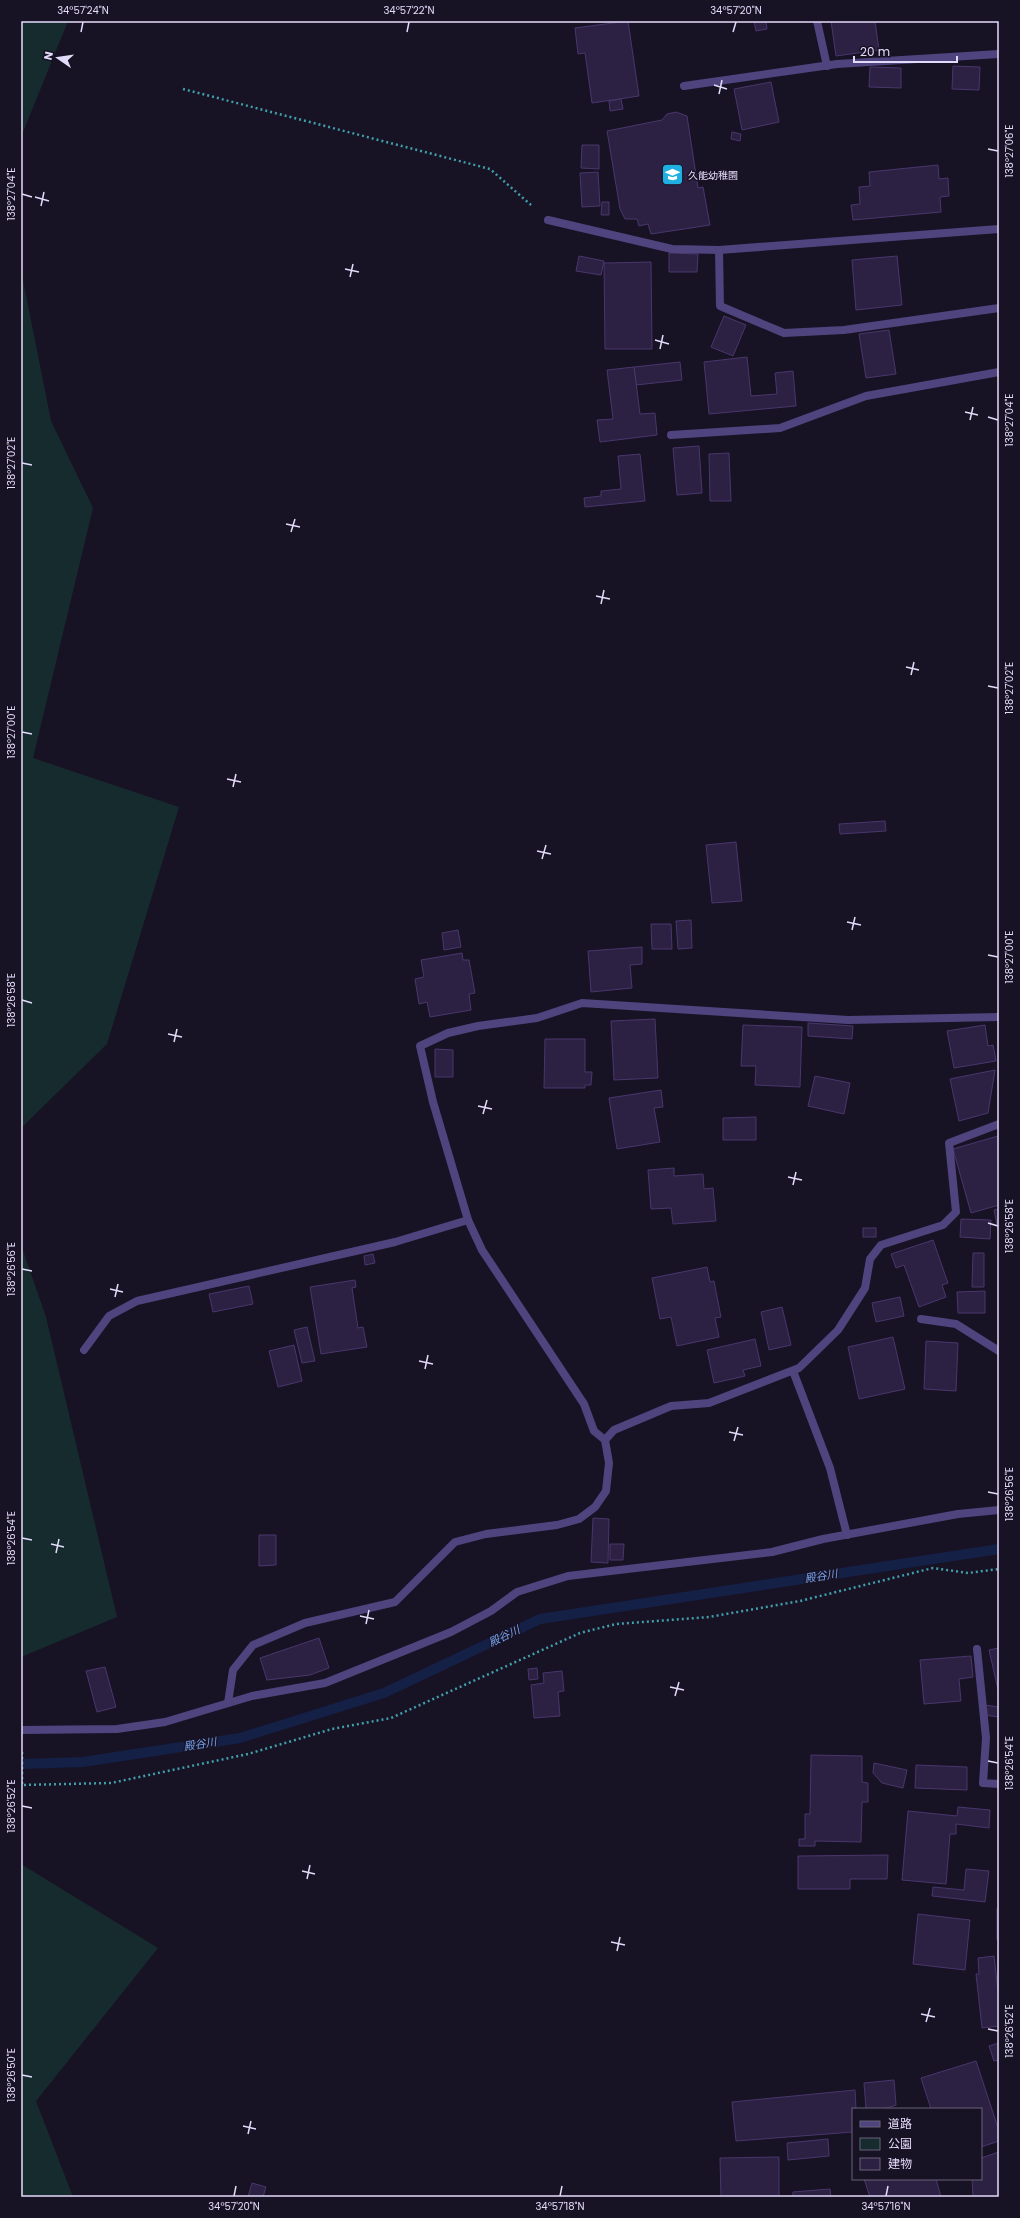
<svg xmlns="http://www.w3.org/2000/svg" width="1020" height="2218" font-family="Poppins,'Noto Sans JP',sans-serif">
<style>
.green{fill:#162b2e}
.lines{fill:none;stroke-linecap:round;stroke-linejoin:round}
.stream{stroke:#152046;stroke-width:10}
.building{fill:#2d2143;stroke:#49366c}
.path{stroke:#409fa9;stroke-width:2.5;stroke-dasharray:2 3;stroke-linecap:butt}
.lane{stroke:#4f447d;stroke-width:8}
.street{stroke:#4f447d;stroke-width:8}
.ticks{fill:none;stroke:#e3dbfa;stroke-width:1.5}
.labels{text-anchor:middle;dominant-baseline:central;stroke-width:3;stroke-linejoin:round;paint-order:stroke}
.poi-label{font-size:10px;fill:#e3dbfa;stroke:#181225;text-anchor:start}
.water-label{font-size:11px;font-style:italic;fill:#76a3ed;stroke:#181225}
.neatline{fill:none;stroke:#e3dbfa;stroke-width:1.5}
.ticks-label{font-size:10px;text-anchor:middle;fill:#e3dbfa}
</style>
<rect width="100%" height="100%" fill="#181225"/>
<g class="green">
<polygon points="21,21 68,21 21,137"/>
<polygon points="21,270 51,421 93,508 33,758 179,807 107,1044 21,1128"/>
<polygon points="21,1245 46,1317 117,1617 21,1657"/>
<polygon points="21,1864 158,1948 36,2101 73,2197 21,2197"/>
</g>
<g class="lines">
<polyline class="stream" points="21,1764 83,1762 240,1738 384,1693 540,1619 999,1549"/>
</g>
<g class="building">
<polygon points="628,21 639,96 592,103 585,53 578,54 575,28"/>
<polygon points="754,21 766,21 767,29 756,31"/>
<polygon points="831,21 875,21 879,50 836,56"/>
<polygon points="953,66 980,67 979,90 952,89"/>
<polygon points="870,67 901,68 901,88 869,87"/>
<polygon points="771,82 779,122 742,130 734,89"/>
<polygon points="621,99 623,109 610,111 609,101"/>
<polygon points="676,112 687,116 698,188 703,187 710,225 651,234 648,224 639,226 637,219 625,219 620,209 607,131 662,120 667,114"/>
<polygon points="732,132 741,134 740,141 731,139"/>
<polygon points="582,145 599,145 599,169 581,168"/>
<polygon points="938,165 939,179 948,178 949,196 940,197 941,212 853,220 851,205 860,204 859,187 870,186 869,172"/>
<polygon points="598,172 600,206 582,207 580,173"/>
<polygon points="602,202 609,202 609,215 601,215"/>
<polygon points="669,253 698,254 697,272 669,272"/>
<polygon points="579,256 604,261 601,275 576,271"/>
<polygon points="897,256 902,305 856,310 852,260"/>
<polygon points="651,262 652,349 605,349 604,263"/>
<polygon points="724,316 746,325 733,356 711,347"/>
<polygon points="889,330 896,374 866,378 859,334"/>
<polygon points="747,357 751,396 777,394 775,373 793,371 796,406 709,414 704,362"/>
<polygon points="680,362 682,380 636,385 634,367"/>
<polygon points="634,367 640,414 655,413 657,435 600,442 597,420 613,419 607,370"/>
<polygon points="699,446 702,493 677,495 673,448"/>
<polygon points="729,453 731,501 710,501 709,454"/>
<polygon points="640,454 645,501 585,507 584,498 601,496 601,491 621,489 618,456"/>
<polygon points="885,821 886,831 840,834 839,824"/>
<polygon points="736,842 742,901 712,903 706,845"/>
<polygon points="691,920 692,948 678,949 676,921"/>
<polygon points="651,924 671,924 672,949 652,949"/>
<polygon points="458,930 461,947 444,950 442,933"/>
<polygon points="642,947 642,964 630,965 632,988 591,992 588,951"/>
<polygon points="462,953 463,960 469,960 475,993 469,994 471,1010 430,1017 427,1002 419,1004 415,979 424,977 421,960"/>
<polygon points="655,1019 658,1078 614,1080 611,1021"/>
<polygon points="808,1023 853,1026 852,1039 808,1036"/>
<polygon points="743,1025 802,1027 800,1087 755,1085 756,1066 741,1066"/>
<polygon points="985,1025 988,1046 993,1045 996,1061 954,1068 947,1031"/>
<polygon points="545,1039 585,1039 585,1072 592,1072 591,1085 585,1085 585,1088 544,1088"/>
<polygon points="435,1049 453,1050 453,1077 435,1077"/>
<polygon points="995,1070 988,1113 959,1121 950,1079"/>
<polygon points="815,1076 850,1083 844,1114 808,1106"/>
<polygon points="661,1090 663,1107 654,1108 660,1142 617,1149 609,1098"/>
<polygon points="756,1117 756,1140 723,1140 723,1118"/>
<polygon points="998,1136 999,1205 971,1213 953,1149"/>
<polygon points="674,1168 674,1176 703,1174 704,1189 713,1188 716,1221 673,1224 671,1208 651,1209 648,1170"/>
<polygon points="999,1209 999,1234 994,1210"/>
<polygon points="961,1219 991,1220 990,1239 960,1237"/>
<rect x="863" y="1228" width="13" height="9"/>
<polygon points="933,1240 948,1283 942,1285 946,1297 919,1307 904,1265 896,1268 891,1254"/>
<polygon points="973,1253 984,1253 984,1287 972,1287"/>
<polygon points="373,1254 375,1263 365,1265 364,1256"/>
<polygon points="707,1267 710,1282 714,1281 721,1317 715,1318 719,1337 677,1346 671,1317 660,1319 652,1278"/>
<polygon points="355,1280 356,1287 352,1288 358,1328 363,1327 367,1347 321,1354 310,1287"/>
<polygon points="249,1286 253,1304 213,1312 209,1294"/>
<polygon points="985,1291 985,1313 958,1313 957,1292"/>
<polygon points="900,1297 904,1316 876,1322 872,1303"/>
<polygon points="782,1307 791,1345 769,1350 761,1312"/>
<polygon points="307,1327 315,1361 302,1363 294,1330"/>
<polygon points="893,1337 905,1389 859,1399 848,1347"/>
<polygon points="755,1339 761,1366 743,1370 745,1376 714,1383 707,1350"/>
<polygon points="926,1341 958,1343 956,1391 924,1389"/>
<polygon points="294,1345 302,1381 278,1387 269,1351"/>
<polygon points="593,1518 609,1519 608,1563 591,1562"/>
<polygon points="259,1535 276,1535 276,1565 259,1566"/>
<polygon points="610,1544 624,1544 623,1560 610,1560"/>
<polygon points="319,1638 329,1668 310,1675 267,1680 260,1658"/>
<polygon points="999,1648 999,1694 989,1650"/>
<polygon points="971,1656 973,1677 959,1679 961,1701 924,1704 920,1660"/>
<polygon points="105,1667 116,1707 97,1712 86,1671"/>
<polygon points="537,1668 538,1679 529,1680 528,1669"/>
<polygon points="562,1671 564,1691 558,1692 560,1716 534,1718 531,1685 544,1683 543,1673"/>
<polygon points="985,1705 999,1707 999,1717 984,1715"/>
<polygon points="811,1755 862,1756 862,1782 868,1783 868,1802 862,1802 861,1842 815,1841 815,1846 799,1846 799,1839 805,1839 805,1814 810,1814"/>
<polygon points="874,1763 907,1770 903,1788 882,1783 873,1773"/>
<polygon points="916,1765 967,1767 967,1790 915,1788"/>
<polygon points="958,1807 990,1810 989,1828 956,1824 956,1834 950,1834 946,1884 902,1880 908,1811 957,1816"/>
<polygon points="888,1855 887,1879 850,1879 850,1889 798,1889 798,1856"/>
<polygon points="966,1869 989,1871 985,1902 932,1896 933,1887 964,1890"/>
<rect x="997" y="1909" width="2" height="30"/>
<polygon points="918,1914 970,1920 965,1970 913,1964"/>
<polygon points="994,1956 999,2000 999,2026 982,2028 976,1974 979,1974 978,1958"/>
<polygon points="999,2043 999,2060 994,2061 989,2046"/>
<polygon points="976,2061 999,2131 999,2141 981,2147 981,2109 931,2109 921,2078"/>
<polygon points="894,2080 896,2105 884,2109 866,2109 864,2083"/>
<polygon points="855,2090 856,2109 853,2109 853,2132 736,2141 732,2102"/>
<polygon points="828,2139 829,2156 788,2160 787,2143"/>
<polygon points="999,2152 999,2197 973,2197 972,2179 981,2179 981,2158"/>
<polygon points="779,2157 779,2197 721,2197 720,2158"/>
<polygon points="864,2179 936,2179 941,2197 870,2197"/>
<polygon points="252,2183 266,2187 263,2197 248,2197"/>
<polygon points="830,2189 831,2197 793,2197 793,2192"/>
</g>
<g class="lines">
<g class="path">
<polyline points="183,89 490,169 531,205"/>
<polyline points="22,1752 22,1785 111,1783 248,1754 332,1729 391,1718 580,1633 616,1624 709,1617 800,1601 933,1568 968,1573 999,1569"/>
</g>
<g class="lane">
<polyline points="817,21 827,66"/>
<polyline points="684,86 837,64 999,54"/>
<polyline points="548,220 672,249 719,250 999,229"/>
<polyline points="719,250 720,306 784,333 844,330 999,308"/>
<polyline points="671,435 780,428 866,396 999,372"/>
<polyline points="921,1319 956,1324 999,1351"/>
<polyline points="84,1350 109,1316 137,1301 395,1242 468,1220"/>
<polyline points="793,1371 830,1468 847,1535"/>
<polyline points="605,1440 594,1431 584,1404 482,1250 468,1220 433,1102 420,1046 448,1033 478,1026 537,1018 582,1003 848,1020 999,1017"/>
<polyline points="977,1649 986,1738 983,1783 999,1784"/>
<polyline points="228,1703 233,1670 253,1645 305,1623 395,1602 455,1542 486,1534 557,1525 579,1519 595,1507 606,1491 609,1463 605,1440 614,1430 671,1406 709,1403 799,1368 838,1330 865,1288 870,1259 881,1245 943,1225 956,1212 949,1143 999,1124"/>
</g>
<polyline class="street" points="21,1730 117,1729 165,1722 252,1696 325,1683 451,1632 491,1611 517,1592 568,1576 772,1552 823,1539 958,1514 999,1510"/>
</g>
<path class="ticks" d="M81,32L83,22M407,32L409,22M733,32L736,22M714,85L727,89M719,94L722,80M988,149L998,151M22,194L32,197M35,197L49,201M41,206L44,192M345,269L359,272M350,277L353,264M655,340L669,344M660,349L663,335M965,412L978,415M988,417L998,420M970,420L973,407M22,463L32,465M286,524L300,527M291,532L295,519M596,596L610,599M601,604L604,590M906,667L919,670M911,675L914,662M988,686L998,688M22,732L32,734M227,779L241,782M233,787L236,774M537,851L551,854M542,859L546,845M847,922L861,925M852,930L855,917M988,955L998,957M22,1000L32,1003M168,1034L182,1037M174,1042L177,1029M478,1106L492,1109M483,1114L487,1100M788,1177L802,1180M793,1185L796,1172M988,1223L998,1226M22,1269L32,1271M110,1289L123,1292M115,1297L118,1284M419,1361L433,1364M425,1369L428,1355M729,1432L743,1435M734,1441L738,1427M988,1492L998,1494M22,1538L32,1540M51,1544L64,1547M56,1553L59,1539M360,1616L374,1619M366,1624L369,1610M670,1687L684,1690M675,1696L679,1682M988,1761L998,1763M22,1806L32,1808M302,1871L315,1874M307,1879L310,1865M611,1942L625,1945M617,1951L620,1937M921,2014L935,2017M926,2022L930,2008M988,2029L998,2031M22,2075L32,2077M243,2126L256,2129M248,2134L251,2121M234,2196L236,2186M560,2196L562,2186M886,2196L888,2186"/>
<defs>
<symbol id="school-square" viewBox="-11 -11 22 22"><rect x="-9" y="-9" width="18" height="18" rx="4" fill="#20afe1" stroke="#181225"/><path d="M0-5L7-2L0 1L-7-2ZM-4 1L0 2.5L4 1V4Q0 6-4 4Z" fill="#fff"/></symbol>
</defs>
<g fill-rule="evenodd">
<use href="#school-square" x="660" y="162" width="25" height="25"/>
</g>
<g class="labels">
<g class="poi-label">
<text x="688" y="175">久能幼稚園</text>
</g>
<g class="water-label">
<text transform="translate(821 1576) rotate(-9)">殿谷川</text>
<text transform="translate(504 1636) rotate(-26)">殿谷川</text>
<text transform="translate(200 1744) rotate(-9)">殿谷川</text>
</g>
</g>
<rect width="1020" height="2218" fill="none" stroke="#181225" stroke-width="44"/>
<rect x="852" y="2108" width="130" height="72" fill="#181225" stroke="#69627a"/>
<rect x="860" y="2121" width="20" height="6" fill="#4f447d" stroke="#69627a"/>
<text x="888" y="2128" font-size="12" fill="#e3dbfa">道路</text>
<rect x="860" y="2138" width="20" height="12" fill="#162b2e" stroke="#69627a"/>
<text x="888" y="2148" font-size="12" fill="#e3dbfa">公園</text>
<rect x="860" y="2158" width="20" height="12" fill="#2d2143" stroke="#69627a"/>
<text x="888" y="2168" font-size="12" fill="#e3dbfa">建物</text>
<g transform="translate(58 58) rotate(283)" stroke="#181225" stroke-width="3" paint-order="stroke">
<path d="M0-3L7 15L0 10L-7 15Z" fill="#e3dbfa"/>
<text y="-6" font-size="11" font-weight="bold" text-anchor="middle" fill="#e3dbfa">N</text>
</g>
<path d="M854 56v6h103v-6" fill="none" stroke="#e3dbfa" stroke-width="2"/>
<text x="860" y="56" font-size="12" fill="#e3dbfa" stroke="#181225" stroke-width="3" paint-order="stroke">20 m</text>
<rect x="22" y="22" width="976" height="2174" class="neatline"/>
<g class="ticks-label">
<text x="83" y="14">34°57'24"N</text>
<text x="409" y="14">34°57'22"N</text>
<text x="736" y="14">34°57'20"N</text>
<text transform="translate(1009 151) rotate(-90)" y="4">138°27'06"E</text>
<text transform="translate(11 194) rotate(-90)" y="4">138°27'04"E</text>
<text transform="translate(1009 420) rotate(-90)" y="4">138°27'04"E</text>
<text transform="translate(11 463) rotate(-90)" y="4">138°27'02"E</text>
<text transform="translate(1009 688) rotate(-90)" y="4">138°27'02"E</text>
<text transform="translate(11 732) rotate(-90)" y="4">138°27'00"E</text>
<text transform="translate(1009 957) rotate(-90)" y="4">138°27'00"E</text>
<text transform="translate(11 1000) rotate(-90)" y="4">138°26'58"E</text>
<text transform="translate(1009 1226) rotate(-90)" y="4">138°26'58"E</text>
<text transform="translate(11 1269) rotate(-90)" y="4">138°26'56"E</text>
<text transform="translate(1009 1494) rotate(-90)" y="4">138°26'56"E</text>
<text transform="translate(11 1538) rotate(-90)" y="4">138°26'54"E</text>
<text transform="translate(1009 1763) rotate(-90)" y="4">138°26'54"E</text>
<text transform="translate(11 1806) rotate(-90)" y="4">138°26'52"E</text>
<text transform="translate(1009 2031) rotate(-90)" y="4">138°26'52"E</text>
<text transform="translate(11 2075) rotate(-90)" y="4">138°26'50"E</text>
<text x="234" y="2210">34°57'20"N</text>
<text x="560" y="2210">34°57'18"N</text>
<text x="886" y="2210">34°57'16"N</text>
</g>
</svg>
